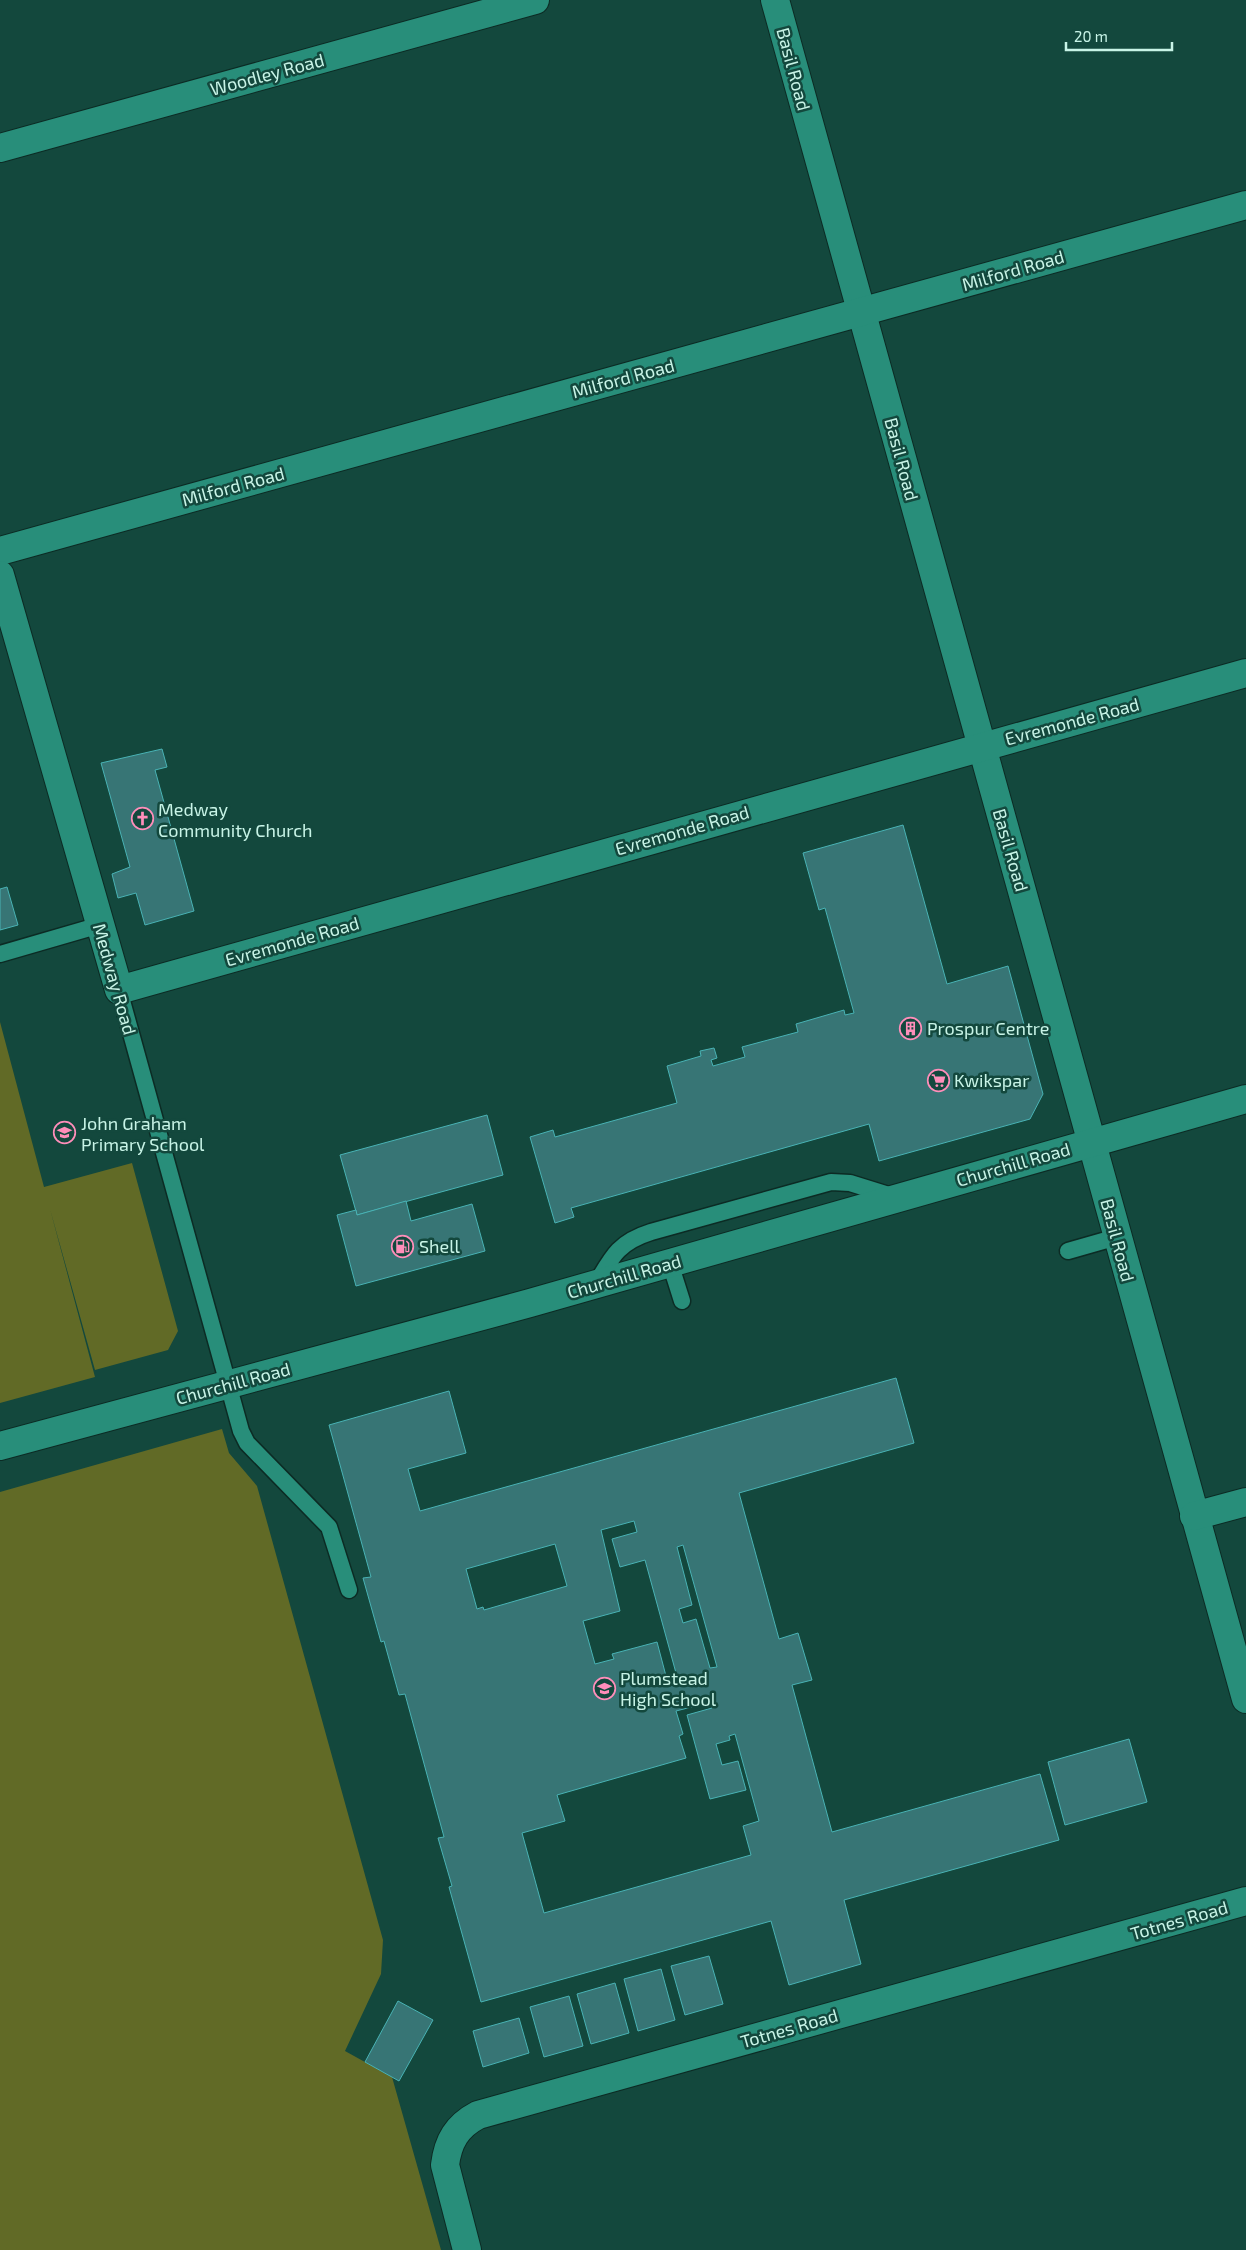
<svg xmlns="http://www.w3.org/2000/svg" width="1246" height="2250" font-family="'Exo 2',sans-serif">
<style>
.green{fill:#616a26}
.building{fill:#377575;stroke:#49b3b5;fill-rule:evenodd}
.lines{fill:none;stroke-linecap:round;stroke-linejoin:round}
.service-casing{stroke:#0c2b24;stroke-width:19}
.minor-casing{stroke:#0c2b24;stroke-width:30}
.tertiary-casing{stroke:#0c2b24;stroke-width:30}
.service{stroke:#288e7a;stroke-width:16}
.minor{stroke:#288e7a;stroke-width:28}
.tertiary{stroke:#288e7a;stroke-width:28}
.labels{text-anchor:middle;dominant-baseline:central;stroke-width:5;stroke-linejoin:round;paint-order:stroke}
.street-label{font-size:18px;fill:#c8f4e7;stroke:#13483d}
.poi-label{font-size:18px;fill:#c8f4e7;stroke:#13483d;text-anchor:start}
</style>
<rect width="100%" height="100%" fill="#13483d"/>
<g class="green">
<polygon points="0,1022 44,1187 132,1163 178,1331 168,1350 95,1370 50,1209 95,1377 0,1403"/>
<polygon points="222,1429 229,1453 257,1486 383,1940 381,1974 345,2051 392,2077 441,2250 0,2250 0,1492"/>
</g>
<g class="building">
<polygon points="162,749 167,767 155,770 194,911 145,925 136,893 118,898 112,874 130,867 101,763"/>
<polygon points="903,825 947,984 1008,966 1043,1094 1030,1119 879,1161 869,1124 571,1208 574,1217 555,1223 530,1137 553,1130 555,1137 677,1103 667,1066 701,1056 700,1051 714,1048 717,1058 711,1060 713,1066 745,1057 742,1047 798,1032 796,1024 844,1010 845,1015 854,1013 825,908 819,910 803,853"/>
<polygon points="7,887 18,925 0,930 0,889"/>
<polygon points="487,1115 503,1175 357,1215 340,1155"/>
<polygon points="406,1201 411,1221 472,1204 485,1251 356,1286 337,1215 356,1210 357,1215"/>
<path d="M896,1378L914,1443L739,1493L779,1639L798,1633L812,1680L792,1685L832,1832L1040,1774L1059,1840L844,1900L861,1964L789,1985L771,1921L481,2002L449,1887L452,1886L438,1838L444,1837L405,1694L399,1695L384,1641L381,1642L363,1578L371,1577L329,1425L449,1391L466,1453L408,1469L420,1511ZM634,1521L637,1532L612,1539L620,1567L645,1560L676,1673L666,1676L657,1642L612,1654L614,1659L595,1664L583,1621L620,1611L601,1530ZM555,1544L567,1586L484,1610L483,1607L477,1609L466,1569ZM683,1545L717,1667L710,1668L696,1619L683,1623L679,1609L692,1605L677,1547ZM711,1702L712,1708L687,1715L710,1799L746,1790L738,1761L722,1765L716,1744L730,1740L729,1736L735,1734L759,1821L743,1826L751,1855L544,1913L522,1833L565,1821L557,1795L686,1758L679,1736L683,1734L676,1711Z"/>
<polygon points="1129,1739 1147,1802 1065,1825 1048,1762"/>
<polygon points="709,1956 723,2004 685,2015 671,1966"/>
<polygon points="661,1969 675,2020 638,2031 624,1979"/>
<polygon points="615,1983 629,2033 591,2044 577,1994"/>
<polygon points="569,1996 583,2046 544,2057 530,2007"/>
<polygon points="398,2001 433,2020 399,2081 365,2062"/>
<polygon points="519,2018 529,2053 483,2067 473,2031"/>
</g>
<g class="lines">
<defs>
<g id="service">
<polyline points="0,954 100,925"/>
<polyline points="119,990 241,1431 247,1443 329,1527 349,1590"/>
<polyline points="1068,1251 1117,1237"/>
<polyline points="670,1263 682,1301"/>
<path d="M596,1284C612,1256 619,1242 651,1232L831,1182L850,1183L895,1197"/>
</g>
<g id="minor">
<polyline points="775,0 1246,1699"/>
<polyline points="0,148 535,0"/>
<polyline points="0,551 1246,205"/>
<polyline points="0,575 119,990 1246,673"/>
<polyline points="1194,1516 1246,1502"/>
<path d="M467,2250L445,2165C448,2141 457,2126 478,2115L1246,1901"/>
</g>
<polyline id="tertiary" points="0,1446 530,1303 1246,1099"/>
</defs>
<use href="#service" class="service-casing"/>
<use href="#minor" class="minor-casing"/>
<use href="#tertiary" class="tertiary-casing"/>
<use href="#service" class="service"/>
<use href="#minor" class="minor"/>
<use href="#tertiary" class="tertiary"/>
</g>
<defs>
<symbol id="church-ring" viewBox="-11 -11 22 22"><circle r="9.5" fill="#13483d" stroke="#ff8eba" stroke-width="1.5"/><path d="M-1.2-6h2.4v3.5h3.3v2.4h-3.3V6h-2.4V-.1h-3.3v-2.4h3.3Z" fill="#ff8eba"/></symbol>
<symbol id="building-ring" viewBox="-11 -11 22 22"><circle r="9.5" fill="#13483d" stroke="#ff8eba" stroke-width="1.5"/><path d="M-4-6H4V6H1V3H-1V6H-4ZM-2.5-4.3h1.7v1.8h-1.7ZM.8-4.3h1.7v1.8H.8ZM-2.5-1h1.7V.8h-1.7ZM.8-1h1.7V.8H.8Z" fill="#ff8eba"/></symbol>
<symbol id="supermarket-ring" viewBox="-11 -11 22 22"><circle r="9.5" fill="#13483d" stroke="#ff8eba" stroke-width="1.5"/><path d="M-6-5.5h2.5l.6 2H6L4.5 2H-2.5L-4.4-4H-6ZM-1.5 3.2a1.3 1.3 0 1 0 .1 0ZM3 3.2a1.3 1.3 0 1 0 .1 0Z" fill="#ff8eba"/></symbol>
<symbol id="school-ring" viewBox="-11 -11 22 22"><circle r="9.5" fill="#13483d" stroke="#ff8eba" stroke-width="1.5"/><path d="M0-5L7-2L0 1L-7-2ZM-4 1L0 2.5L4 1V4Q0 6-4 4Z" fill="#ff8eba"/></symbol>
<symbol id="fuel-ring" viewBox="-11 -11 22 22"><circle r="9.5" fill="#13483d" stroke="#ff8eba" stroke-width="1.5"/><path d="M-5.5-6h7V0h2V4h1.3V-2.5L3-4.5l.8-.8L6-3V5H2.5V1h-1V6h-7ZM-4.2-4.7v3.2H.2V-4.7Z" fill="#ff8eba"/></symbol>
</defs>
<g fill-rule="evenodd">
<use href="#church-ring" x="130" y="806" width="25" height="25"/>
<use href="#building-ring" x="898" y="1016" width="25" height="25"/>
<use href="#supermarket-ring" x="926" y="1068" width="25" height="25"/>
<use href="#school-ring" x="52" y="1120" width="25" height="25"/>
<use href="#fuel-ring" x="390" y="1234" width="25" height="25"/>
<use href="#school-ring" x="592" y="1676" width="25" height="25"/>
</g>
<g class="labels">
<g class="street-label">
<text transform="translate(794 69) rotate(75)">Basil Road</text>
<text transform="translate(267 74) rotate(-15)">Woodley Road</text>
<text transform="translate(1013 270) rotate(-16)">Milford Road</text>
<text transform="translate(623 378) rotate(-15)">Milford Road</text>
<text transform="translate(902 459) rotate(75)">Basil Road</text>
<text transform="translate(233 486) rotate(-15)">Milford Road</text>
<text transform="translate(1072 721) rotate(-15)">Evremonde Road</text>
<text transform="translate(682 830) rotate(-16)">Evremonde Road</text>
<text transform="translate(1011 850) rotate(74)">Basil Road</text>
<text transform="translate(292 941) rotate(-16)">Evremonde Road</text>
<text transform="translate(115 979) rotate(74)">Medway Road</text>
<text transform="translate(1013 1164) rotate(-16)">Churchill Road</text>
<text transform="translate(1118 1240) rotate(75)">Basil Road</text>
<text transform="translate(624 1276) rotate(-16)">Churchill Road</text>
<text transform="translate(233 1383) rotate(-15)">Churchill Road</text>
<text transform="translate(1179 1920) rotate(-16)">Totnes Road</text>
<text transform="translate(789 2028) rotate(-16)">Totnes Road</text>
</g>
<g class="poi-label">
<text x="158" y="809">Medway<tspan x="158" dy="21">Community Church</tspan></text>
<text x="927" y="1028">Prospur Centre</text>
<text x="954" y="1080">Kwikspar</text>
<text x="81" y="1123">John Graham<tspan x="81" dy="21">Primary School</tspan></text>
<text x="419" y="1246">Shell</text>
<text x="620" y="1678">Plumstead<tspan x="620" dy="21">High School</tspan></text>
</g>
</g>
<path d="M1066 42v8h106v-8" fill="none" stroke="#c8f4e7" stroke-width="2.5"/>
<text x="1074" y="42" font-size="15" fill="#c8f4e7" stroke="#13483d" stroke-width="4" paint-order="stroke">20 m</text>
</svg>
